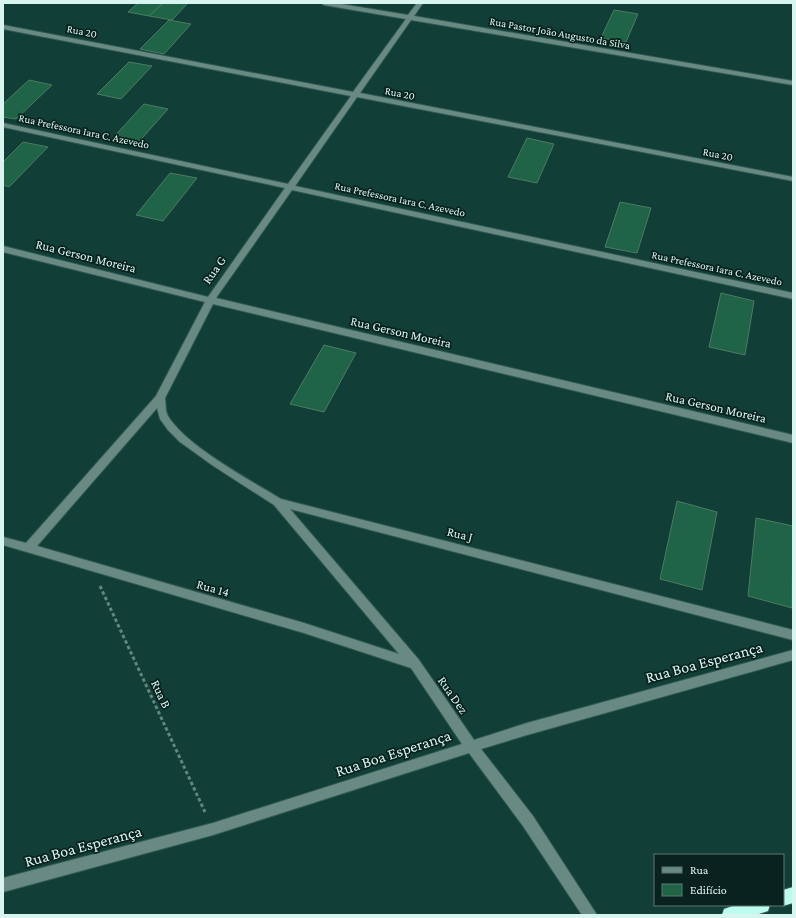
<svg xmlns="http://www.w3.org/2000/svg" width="796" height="918" font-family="'Crimson Pro',serif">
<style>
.building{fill:#1f6446;stroke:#4d7a62}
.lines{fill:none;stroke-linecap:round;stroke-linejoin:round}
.minor-casing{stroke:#315b54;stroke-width:2}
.highway-casing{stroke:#315b54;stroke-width:2}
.path{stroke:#5f867f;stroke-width:3;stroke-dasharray:3.5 2.5;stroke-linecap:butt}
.minor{fill:#698a83;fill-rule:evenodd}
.highway{fill:#bbfcef;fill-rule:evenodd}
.labels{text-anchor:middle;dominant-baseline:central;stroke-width:3.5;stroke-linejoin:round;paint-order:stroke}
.far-street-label{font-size:11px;fill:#d8f5ef;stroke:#0a221e}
.street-label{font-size:13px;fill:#d8f5ef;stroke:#0a221e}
.near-street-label{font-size:16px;fill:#d8f5ef;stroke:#0a221e}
</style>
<rect width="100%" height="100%" fill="#113e37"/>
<g class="building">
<polygon points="138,3 163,3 149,16 128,12"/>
<polygon points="163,3 188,3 172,20 149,16"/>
<polygon points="614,10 638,14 626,42 601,38"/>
<polygon points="169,20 191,24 164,54 140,49"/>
<polygon points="129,62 152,66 121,99 97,94"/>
<polygon points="29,80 52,85 16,119 3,117 3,104"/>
<polygon points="144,104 168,109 136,145 111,140"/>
<polygon points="527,138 554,144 537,183 508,177"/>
<polygon points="23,142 48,147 9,187 3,185 3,162"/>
<polygon points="170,173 197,178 163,221 136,215"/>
<polygon points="620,202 651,208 637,253 605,247"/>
<polygon points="721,293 754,301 745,355 709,347"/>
<polygon points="324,345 356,353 324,412 290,404"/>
<polygon points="677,501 717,512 702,590 660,579"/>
<polygon points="756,518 793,526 792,608 748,596"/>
</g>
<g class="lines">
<defs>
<path id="minor" d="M321,3H335L408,15L417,3H423L414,16L793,81V85L411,20L360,93L793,177V181L357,97L295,186L793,293V299L292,190L216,298L793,435V443L213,304L165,398C166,404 165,411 168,416C186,446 250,480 281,499L793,630V640L290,509L419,660L474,740L527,723L793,650V660L527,735L481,749L533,816L597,915H582L523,826L469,753L213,835L3,892V878L213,823L462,744L411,668L304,633L3,545V537L26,543L156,396L205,302L3,252V246L208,297L285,188L3,127V123L288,184L351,96L3,29V25L353,92L406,19L324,5ZM157,408L160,419L168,430L180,442L212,465L274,505L399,654L304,623L37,546Z"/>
<g id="highway">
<polygon points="793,887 793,903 783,906 780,905 783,905 783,890"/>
<polygon points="736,905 770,905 768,911 756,915 722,915 724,909"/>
</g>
</defs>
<use href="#minor" class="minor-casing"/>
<use href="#highway" class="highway-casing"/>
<polyline class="path" points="100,586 205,812"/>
<use href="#minor" class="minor"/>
<use href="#highway" class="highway"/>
</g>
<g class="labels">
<g class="far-street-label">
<text transform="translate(82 31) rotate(11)">Rua 20</text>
<text transform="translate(560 33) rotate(10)">Rua Pastor João Augusto da Silva</text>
<text transform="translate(400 93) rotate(11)">Rua 20</text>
<text transform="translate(84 131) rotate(12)">Rua Prefessora Iara C. Azevedo</text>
<text transform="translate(718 154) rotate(11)">Rua 20</text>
<text transform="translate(400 199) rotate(12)">Rua Prefessora Iara C. Azevedo</text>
<text transform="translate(717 268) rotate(12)">Rua Prefessora Iara C. Azevedo</text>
</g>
<g class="street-label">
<text transform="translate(86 256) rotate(14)">Rua Gerson Moreira</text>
<text transform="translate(214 270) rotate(-55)">Rua G</text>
<text transform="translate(401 332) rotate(13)">Rua Gerson Moreira</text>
<text transform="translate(716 407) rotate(13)">Rua Gerson Moreira</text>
<text transform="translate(460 534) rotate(14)">Rua J</text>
<text transform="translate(213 588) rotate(16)">Rua 14</text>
<text transform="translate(161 694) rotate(65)">Rua B</text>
<text transform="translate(453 695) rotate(55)">Rua Dez</text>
</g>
<g class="near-street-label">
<text transform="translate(704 662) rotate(-15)">Rua Boa Esperança</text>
<text transform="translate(393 753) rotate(-18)">Rua Boa Esperança</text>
<text transform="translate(83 846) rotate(-15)">Rua Boa Esperança</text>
</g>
</g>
<rect width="796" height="918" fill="none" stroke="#d8f5ef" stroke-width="8"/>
<rect x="654" y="854" width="130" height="52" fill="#0a221e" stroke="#5c7672"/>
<rect x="662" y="867" width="20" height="6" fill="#698a83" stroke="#5c7672"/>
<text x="690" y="874" font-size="12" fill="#d8f5ef">Rua</text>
<rect x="662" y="884" width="20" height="12" fill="#1f6446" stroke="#5c7672"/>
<text x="690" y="894" font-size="12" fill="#d8f5ef">Edifício</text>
</svg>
